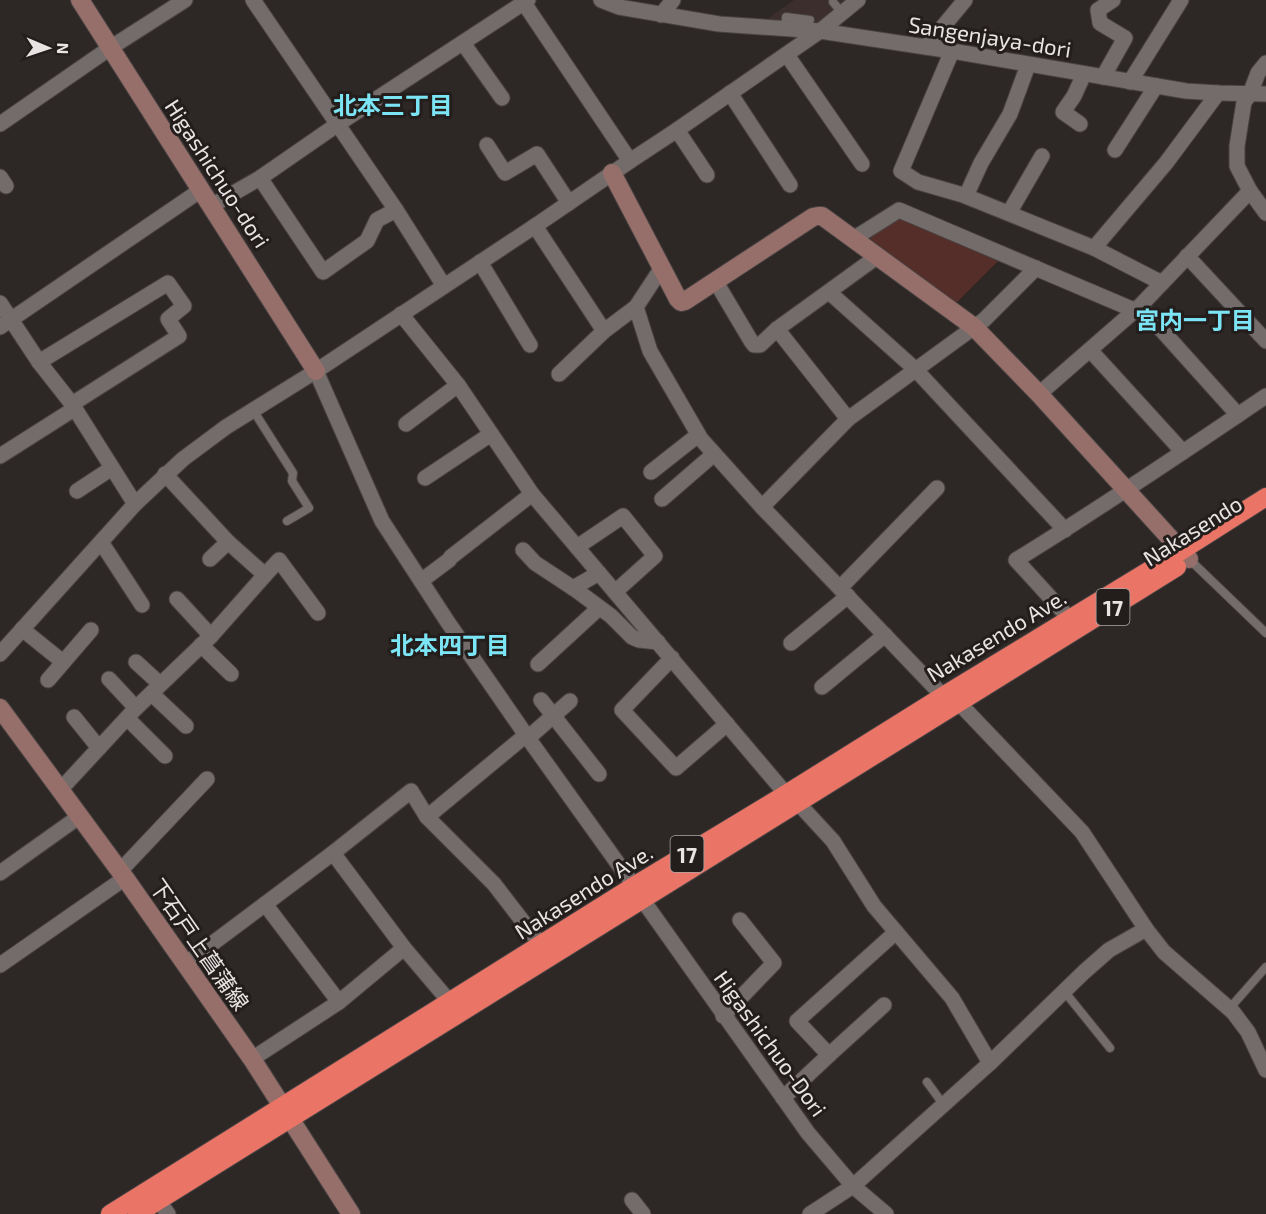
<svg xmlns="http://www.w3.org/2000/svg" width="1266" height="1214" font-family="'Exo 2','Noto Sans JP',sans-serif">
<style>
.built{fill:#3b2e2c}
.green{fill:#562e29}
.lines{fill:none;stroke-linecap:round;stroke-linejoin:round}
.lane-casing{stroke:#484342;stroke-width:10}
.street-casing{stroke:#484342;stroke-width:17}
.secondary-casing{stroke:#484342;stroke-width:20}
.highway-casing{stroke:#484342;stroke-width:20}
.lane{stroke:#736c6b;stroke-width:8}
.street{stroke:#736c6b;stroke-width:15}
.secondary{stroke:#976f6a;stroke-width:18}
.highway{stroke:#ea7567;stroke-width:18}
.labels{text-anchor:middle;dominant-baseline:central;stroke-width:6;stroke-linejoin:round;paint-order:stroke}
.shield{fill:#231d1c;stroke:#ada8a7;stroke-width:1.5}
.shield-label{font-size:21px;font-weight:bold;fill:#e8e4e3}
.street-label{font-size:22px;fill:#e8e4e3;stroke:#231d1c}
.neighbourhood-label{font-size:24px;font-weight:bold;fill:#7ce5f5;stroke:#231d1c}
</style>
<rect width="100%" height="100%" fill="#2d2726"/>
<polygon class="built" points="794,0 849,0 819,25 767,19"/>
<polygon class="green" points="896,218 905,219 1000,259 956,303 870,241 871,235"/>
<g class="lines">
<defs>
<g id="lane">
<polyline points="833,2 842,13"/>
<polyline points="785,29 786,17 810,20"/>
<polyline points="253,410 293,473 292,481 309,508 287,521"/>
<polyline points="1189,559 1266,633"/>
<polyline points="1064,991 1110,1048"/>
<polyline points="1229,1009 1266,967"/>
<polyline points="927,1082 943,1104"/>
</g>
<g id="street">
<polyline points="253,0 396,210 444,286"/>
<polyline points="601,0 619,7 719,24 820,31 952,51 1186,91 1218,93 1266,94"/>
<polyline points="524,3 630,161"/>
<polyline points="661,15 673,0"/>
<polyline points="463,43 502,98"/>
<polyline points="926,47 965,0"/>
<polyline points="952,51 901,171 918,182 963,195 1094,248 1162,283"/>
<polyline points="787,55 862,164"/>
<polyline points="1266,63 1258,73 1250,94 1244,102 1237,146 1237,166 1250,191 1266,213"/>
<polyline points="1103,77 1125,38 1100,23 1098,10 1113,0"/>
<polyline points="1130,82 1181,0"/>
<polyline points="730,93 790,185"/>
<polyline points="0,124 110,48 185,0"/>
<polyline points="1080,124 1063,112 1074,96 1084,74"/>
<polyline points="677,130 707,175"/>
<polyline points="487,145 505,173 537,154 569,203"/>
<polyline points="1115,150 1156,86"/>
<polyline points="0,177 6,186"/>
<polyline points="260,178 323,272 367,241 377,220 396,210"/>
<polyline points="966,196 981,163 1010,114 1028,65"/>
<polyline points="211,206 260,178 338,124 528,0"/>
<polyline points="1009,213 1042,156"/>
<polyline points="535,226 604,331"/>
<polyline points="853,239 899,210 1134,310"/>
<polyline points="1094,248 1166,163 1218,93"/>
<polyline points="1187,256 1266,341"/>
<polyline points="480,262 530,345"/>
<polyline points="716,282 751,341 754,345 760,345 777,329 878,256"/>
<polyline points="829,292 915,369 1065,530"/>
<polyline points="0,303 39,362 72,404 135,504"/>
<polyline points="1140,306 1238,415"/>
<polyline points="636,307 650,351 701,439 762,507 943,696"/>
<polyline points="401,314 458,385 532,494 786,794"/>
<polyline points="0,327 201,190"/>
<polyline points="777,329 848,419 984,320 1036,268"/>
<polyline points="1090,350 1183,452"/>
<polyline points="39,362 168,283 184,306 168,319 179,336 72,404"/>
<polyline points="316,371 382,521 447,621 528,738 634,886 642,899 808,1133 853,1186 886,1214"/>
<polyline points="559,374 604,331 636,307 661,269"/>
<polyline points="1039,394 1140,306 1250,191"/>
<polyline points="406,424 458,385"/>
<polyline points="0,456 74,409"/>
<polyline points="651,472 698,435"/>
<polyline points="425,478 491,434"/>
<polyline points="77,491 112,468"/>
<polyline points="662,499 714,454"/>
<polyline points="762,507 848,419"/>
<polyline points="101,542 142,605"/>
<polyline points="577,547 623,516 655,556 615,592"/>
<polyline points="523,550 535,563 576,590 611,616 632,637 639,640 658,642"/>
<polyline points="210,559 228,542"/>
<polyline points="265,575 279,560 318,613"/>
<polyline points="421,581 449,560 451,557 532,494"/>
<polyline points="573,588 599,573"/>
<polyline points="840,588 937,488"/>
<polyline points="177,599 211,636"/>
<path d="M1069,618L1016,560C1101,508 1183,452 1266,396"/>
<polyline points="22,629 63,662"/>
<polyline points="791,643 848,596"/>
<polyline points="201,645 231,674"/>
<polyline points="0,654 135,504 183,459 226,427 316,371 535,226 630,161 677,130 820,31 858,0"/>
<polyline points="672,658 622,710 676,768 727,724"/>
<polyline points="136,662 160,684"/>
<polyline points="538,664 599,608"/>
<polyline points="109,679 136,708"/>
<polyline points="48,680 91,630"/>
<polyline points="822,687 885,635"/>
<polyline points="152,694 186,726"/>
<polyline points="541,700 599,774"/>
<polyline points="959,703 1082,832 1146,929 1164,952 1233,1012 1248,1032 1266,1070"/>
<polyline points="74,717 99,748"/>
<polyline points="127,718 165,756"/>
<polyline points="528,738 570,701"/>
<polyline points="61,789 136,708 211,636 265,575 228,542 165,474"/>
<polyline points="798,803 833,841 874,906 952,998 990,1063"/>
<polyline points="427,817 526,735"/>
<polyline points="333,853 404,948 449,1001"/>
<polyline points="120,871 207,779"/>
<polyline points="0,873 80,816"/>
<polyline points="265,904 339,1002"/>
<polyline points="185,964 333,853 411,791 427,817 494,884 541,945"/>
<polyline points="0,965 125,878"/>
<polyline points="723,1016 774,963 740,920"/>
<polyline points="829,1055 884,1005"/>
<polyline points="252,1059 339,1002 404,948"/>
<polyline points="783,1098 829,1055 797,1021 896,932"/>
<polyline points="632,1200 643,1214"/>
<polyline points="159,1201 168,1214"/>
<polyline points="810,1214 853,1186 990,1063 1084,972 1109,950 1146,929"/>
</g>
<g id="secondary">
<polyline points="80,0 316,371"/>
<polyline points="612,173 678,299 681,302 685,301 813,217 818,216 822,216 974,327 1039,394 1189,559"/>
<polyline points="0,708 125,878 252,1059 351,1214"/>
</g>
<g id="highway">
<polyline points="110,1214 634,886 786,794 943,696 1181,551 1266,497"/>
<polyline points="137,1214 1177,567"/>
</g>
</defs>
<use href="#lane" class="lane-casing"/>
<use href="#street" class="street-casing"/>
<use href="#secondary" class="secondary-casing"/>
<use href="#highway" class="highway-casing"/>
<use href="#lane" class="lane"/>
<use href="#street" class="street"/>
<use href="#secondary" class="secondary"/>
<use href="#highway" class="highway"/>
</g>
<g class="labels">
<g class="shield">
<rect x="1096.5" y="589" width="33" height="36" rx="4.5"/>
<rect x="670.5" y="836" width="33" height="36" rx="4.5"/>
</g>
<g class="shield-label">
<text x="1113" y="607">17</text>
<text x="687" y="854">17</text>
</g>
<g class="street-label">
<text transform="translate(990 36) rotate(9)">Sangenjaya-dori</text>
<text transform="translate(218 173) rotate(57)">Higashichuo-dori</text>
<text transform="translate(1192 530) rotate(-32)">Nakasendo</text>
<text transform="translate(996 635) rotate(-31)">Nakasendo Ave.</text>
<text transform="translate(583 891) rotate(-32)">Nakasendo Ave.</text>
<text transform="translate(200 944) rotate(55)">下石戸上菖蒲線</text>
<text transform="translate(771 1043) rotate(54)">Higashichuo-Dori</text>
</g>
<g class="neighbourhood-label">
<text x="393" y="104">北本三丁目</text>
<text x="1195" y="319">宮内一丁目</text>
<text x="450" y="644">北本四丁目</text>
</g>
</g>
<g transform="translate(48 48) rotate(92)" stroke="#231d1c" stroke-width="4.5" paint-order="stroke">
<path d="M0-4.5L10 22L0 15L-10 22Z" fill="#e8e4e3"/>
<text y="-9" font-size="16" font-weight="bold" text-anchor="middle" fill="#e8e4e3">N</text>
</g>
</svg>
